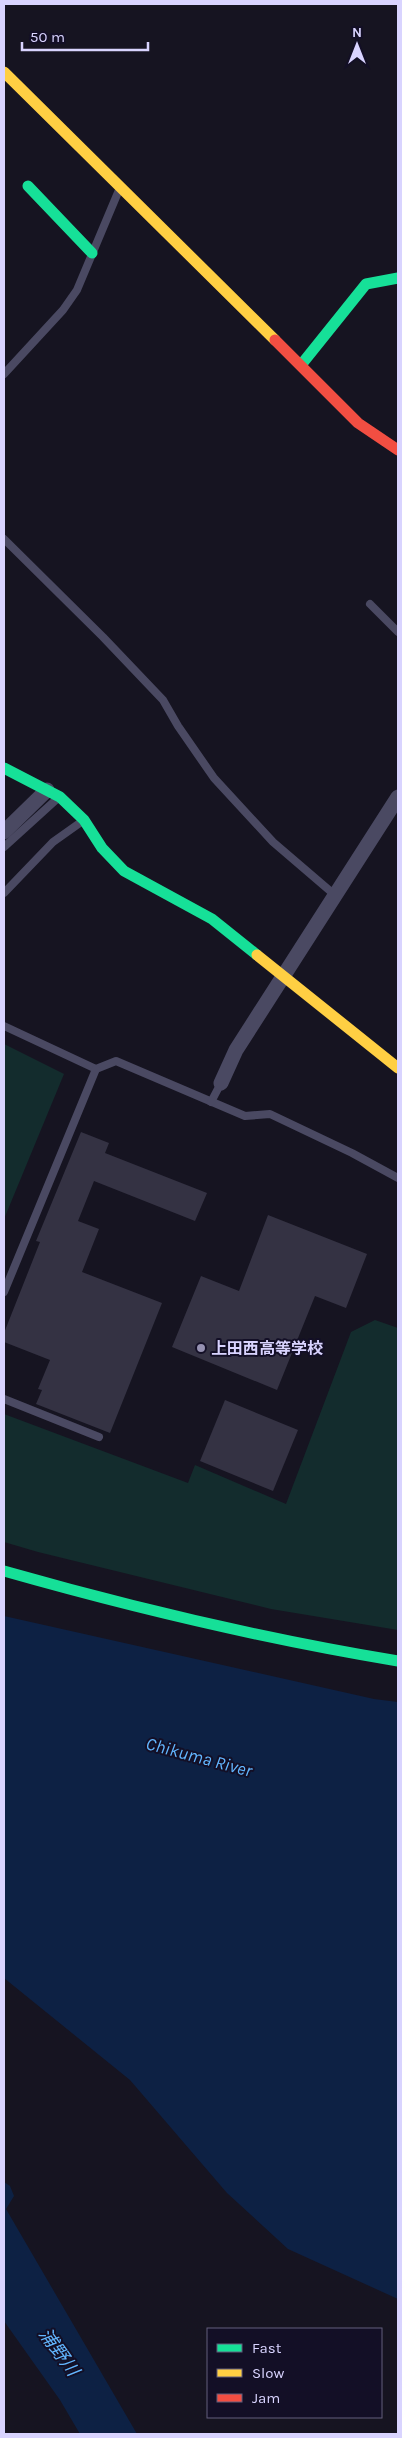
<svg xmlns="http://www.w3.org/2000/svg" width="402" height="2438" font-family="Karla,'Noto Sans JP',sans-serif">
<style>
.green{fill:#132c2d}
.water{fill:#0d2144}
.building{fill:#343243}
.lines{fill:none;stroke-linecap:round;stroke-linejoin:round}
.lane{stroke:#4a4962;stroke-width:8}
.street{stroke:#4a4962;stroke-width:15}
.fast{stroke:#16e098;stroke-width:11}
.slow{stroke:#ffcf43;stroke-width:11}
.jam{stroke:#f24e42;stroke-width:11}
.poi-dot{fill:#9591b1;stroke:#130f26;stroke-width:2}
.labels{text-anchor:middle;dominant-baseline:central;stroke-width:4;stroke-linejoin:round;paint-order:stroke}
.poi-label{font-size:16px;font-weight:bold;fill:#d9d4ff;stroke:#130f26;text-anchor:start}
.water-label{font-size:18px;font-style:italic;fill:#62b6ff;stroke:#130f26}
</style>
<rect width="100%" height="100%" fill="#161421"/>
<g class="green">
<polygon points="4,1044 64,1074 4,1219"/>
<polygon points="375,1320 398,1328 398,1630 271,1609 38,1552 4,1542 4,1414 188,1483 195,1465 286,1504 351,1332"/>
</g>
<g class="water">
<polygon points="4,1616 374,1699 398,1702 398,2299 288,2249 227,2193 130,2080 4,1978"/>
<polygon points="4,2182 10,2186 14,2196 6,2209 137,2434 80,2434 60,2400 4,2321"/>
</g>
<g class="building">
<polygon points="81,1132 109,1143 105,1153 207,1193 195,1221 94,1181 78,1221 99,1229 82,1272 162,1303 110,1433 36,1404 42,1390 38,1389 50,1360 4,1342 4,1333 40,1242 36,1241"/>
<polygon points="268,1215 367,1254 346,1308 315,1296 277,1390 172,1347 201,1276 239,1291"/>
<polygon points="225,1400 298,1430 273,1491 200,1461"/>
</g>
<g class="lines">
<g class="lane">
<polyline points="4,374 63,310 77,290 119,190"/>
<polyline points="4,539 103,637 163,700 178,726 214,778 273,842 336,896"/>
<polyline points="370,604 398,632"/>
<polyline points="4,847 58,798"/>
<polyline points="4,893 53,842 84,820"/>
<polyline points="4,1026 96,1069 116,1061 245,1116 270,1114 352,1153 398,1178"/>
<polyline points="211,1102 221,1083"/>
<polyline points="4,1292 96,1069"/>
<polyline points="4,1399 99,1437"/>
</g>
<g class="street">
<polyline points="4,832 47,790"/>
<polyline points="221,1083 236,1050 398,797"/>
</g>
<g class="fast">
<polyline points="28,186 92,253"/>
<polyline points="301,365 366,284 398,278"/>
<polyline points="4,768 60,797 84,820 102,848 124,871 212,919 257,955"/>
<path d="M4,1571C134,1608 265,1639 398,1661"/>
</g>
<g class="slow">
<polyline points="4,72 275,340"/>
<polyline points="257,955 398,1068"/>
</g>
<polyline class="jam" points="275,340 358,423 398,450"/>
</g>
<circle class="poi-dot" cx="201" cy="1348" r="5"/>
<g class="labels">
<g class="poi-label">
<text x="211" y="1348">上田西高等学校</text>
</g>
<g class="water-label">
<text transform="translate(199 1757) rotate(15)">Chikuma River</text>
<text transform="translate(59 2352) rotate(54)">浦野川</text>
</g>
</g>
<rect width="402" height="2438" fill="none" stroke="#d9d4ff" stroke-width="10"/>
<rect x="207" y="2328" width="175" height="90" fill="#130f26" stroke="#625e7d"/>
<rect x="217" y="2344" width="25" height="8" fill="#16e098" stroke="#625e7d"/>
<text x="252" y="2353" font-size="15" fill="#d9d4ff">Fast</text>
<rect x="217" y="2369" width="25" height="8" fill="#ffcf43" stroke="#625e7d"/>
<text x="252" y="2378" font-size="15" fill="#d9d4ff">Slow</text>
<rect x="217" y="2394" width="25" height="8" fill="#f24e42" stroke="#625e7d"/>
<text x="252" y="2403" font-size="15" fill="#d9d4ff">Jam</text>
<g transform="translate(357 45)" stroke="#130f26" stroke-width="4" paint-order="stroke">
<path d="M0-4L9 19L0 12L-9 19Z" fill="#d9d4ff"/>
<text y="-8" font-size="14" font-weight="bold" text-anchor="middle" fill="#d9d4ff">N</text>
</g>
<path d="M22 42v8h126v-8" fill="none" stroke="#d9d4ff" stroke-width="2.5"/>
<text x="30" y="42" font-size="15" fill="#d9d4ff" stroke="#130f26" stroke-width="4" paint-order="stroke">50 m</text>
</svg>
